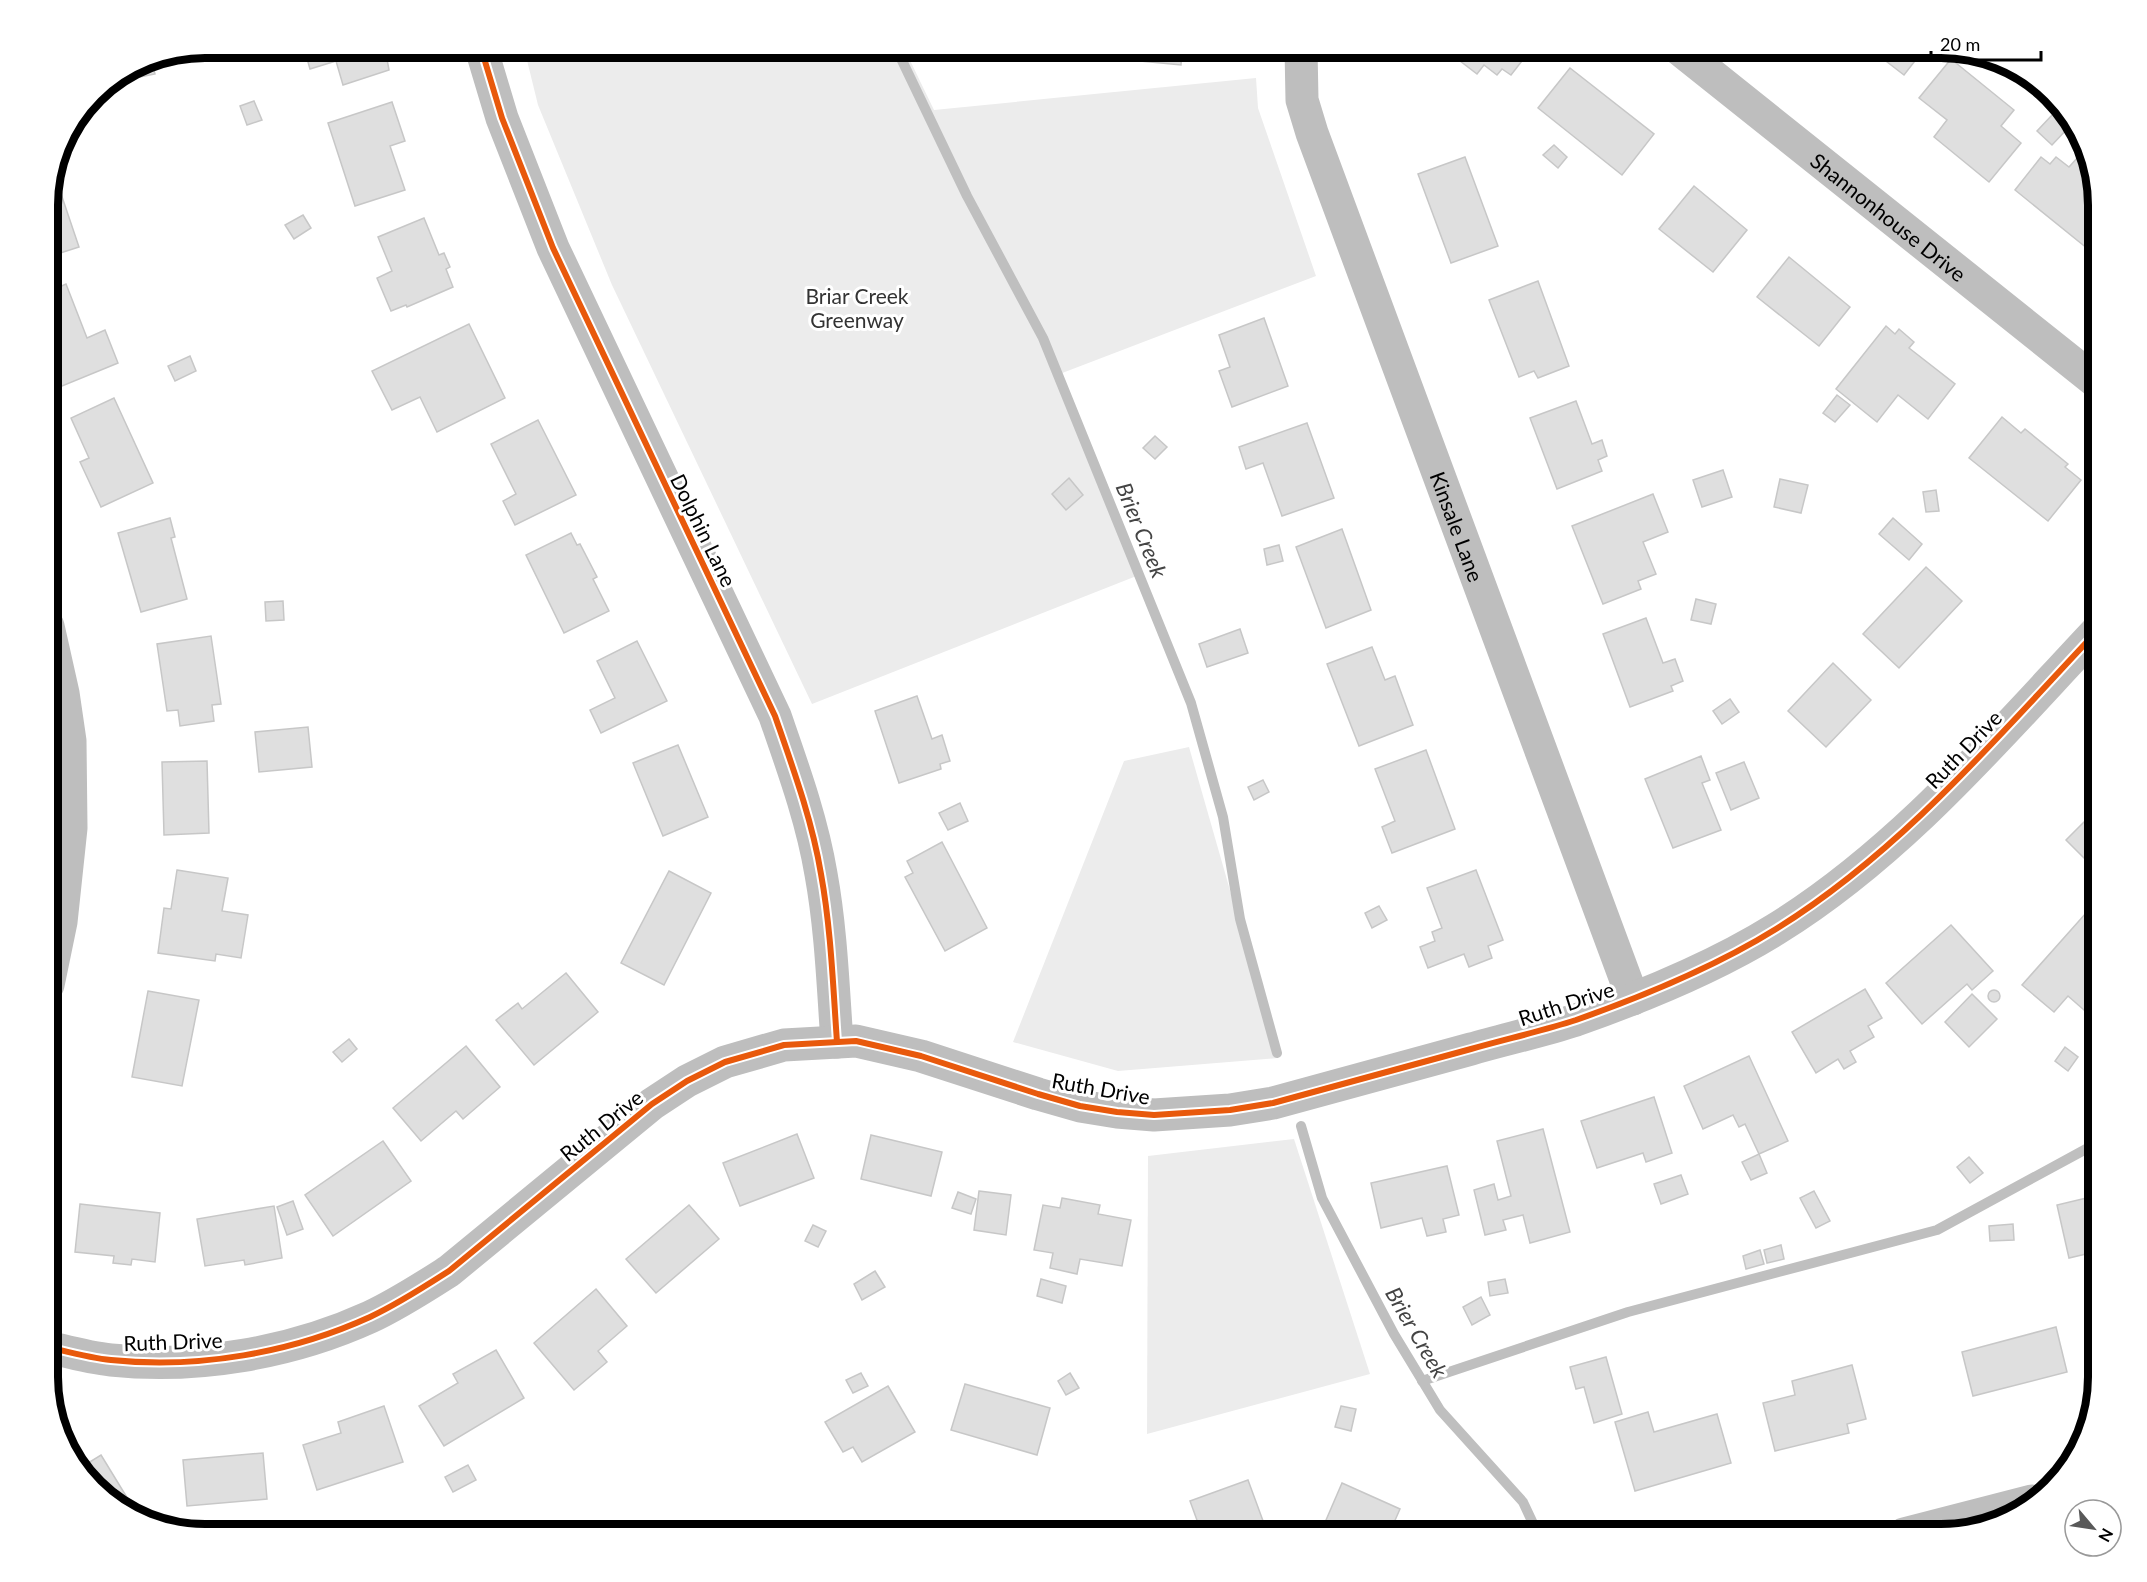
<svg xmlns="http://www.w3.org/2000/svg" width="2147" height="1582" font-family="Lato,sans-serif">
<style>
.green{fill:#ececec}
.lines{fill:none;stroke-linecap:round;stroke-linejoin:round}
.stream{stroke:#bfbfbf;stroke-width:10}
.building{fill:#dfdfdf;stroke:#c7c7c7;stroke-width:1.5}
.minor{stroke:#bebebe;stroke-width:33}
.cycleway-casing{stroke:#fff;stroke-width:10}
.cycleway{stroke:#e8590c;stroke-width:6}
.labels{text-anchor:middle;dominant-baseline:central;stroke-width:6;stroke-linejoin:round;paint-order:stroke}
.street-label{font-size:21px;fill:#000;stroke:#fff}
.park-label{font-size:21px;fill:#333;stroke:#fff}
.water-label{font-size:22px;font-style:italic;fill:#444;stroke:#fff}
.rim{fill:none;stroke:#000;stroke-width:8}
</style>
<rect width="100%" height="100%" fill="#fff"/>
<g class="green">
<polygon points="524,48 904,48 934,110 1256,78 1258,108 1316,276 1057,375 1139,575 812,704 612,285 538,105"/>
<polygon points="1189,747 1278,1058 1118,1071 1013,1042 1124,761"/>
<polygon points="1294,1139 1370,1374 1147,1434 1148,1156"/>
</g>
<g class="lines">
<g class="stream">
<polyline points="896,48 967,196 1043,338 1191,703 1223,817 1240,919 1277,1053"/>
<polyline points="1301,1126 1322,1198 1394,1334 1440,1410 1523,1502 1538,1534"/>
<polyline points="1422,1381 1628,1312 1937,1230 2099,1142"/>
</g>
</g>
<g class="building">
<polygon points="304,48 385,48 389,70 343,85 336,61 310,69"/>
<polygon points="1131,48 1182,48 1181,65 1130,60"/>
<polygon points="1462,48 1532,48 1511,75 1502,69 1497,75 1484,65 1477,74 1455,57"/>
<polygon points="1869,48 1925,48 1904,75"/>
<polygon points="151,59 155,74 134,78 132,68 145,60"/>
<polygon points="1951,59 2014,110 2001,126 2021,143 1989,182 1934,137 1947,120 1919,98"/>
<polygon points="1570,68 1654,134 1622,175 1538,108"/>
<polygon points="254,101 262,120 247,125 240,106"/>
<polygon points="392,102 405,141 390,146 405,190 355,206 328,123"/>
<polygon points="2053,114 2068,128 2052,145 2037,131"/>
<polygon points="1554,145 1567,157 1558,168 1543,155"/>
<polygon points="1465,157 1498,246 1451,263 1418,174"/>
<polygon points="2041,157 2050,164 2056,157 2069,167 2078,157 2090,167 2094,182 2091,184 2095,187 2099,205 2099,235 2088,249 2015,190"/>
<polygon points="54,173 79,247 48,257 48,194"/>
<polygon points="1694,186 1747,230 1713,272 1659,229"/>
<polygon points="303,215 311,228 294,239 285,225"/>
<polygon points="424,218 439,255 444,253 450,267 446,269 453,287 407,307 406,305 391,311 377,278 392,271 378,237"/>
<polygon points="1789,257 1850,307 1819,346 1757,297"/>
<polygon points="1538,281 1569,366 1538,378 1534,371 1519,377 1489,300"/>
<polygon points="66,284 87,338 105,330 118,363 50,391 48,292"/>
<polygon points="1264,318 1288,386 1232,407 1219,371 1230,367 1219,335"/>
<polygon points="469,324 505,398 437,432 420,397 392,410 372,371"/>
<polygon points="1886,326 1895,334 1899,329 1914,342 1909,348 1955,384 1928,419 1898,395 1877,422 1836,389"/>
<polygon points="190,356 196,371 175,381 168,366"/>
<polygon points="1837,395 1850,405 1835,422 1823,413"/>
<polygon points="114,398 153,483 101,507 80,462 89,458 71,418"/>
<polygon points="1576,401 1592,444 1602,440 1607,456 1598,460 1602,471 1557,489 1530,418"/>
<polygon points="2002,417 2021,433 2025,429 2068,464 2065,467 2081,480 2048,521 1969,458"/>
<polygon points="538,420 576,495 515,525 503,501 516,494 491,444"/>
<polygon points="1307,423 1334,498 1282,516 1263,463 1246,469 1239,447"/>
<polygon points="1155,436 1167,447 1155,459 1143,448"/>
<polygon points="1723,470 1732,497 1702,507 1693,480"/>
<polygon points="1069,478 1083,495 1066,510 1052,494"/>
<polygon points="1780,479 1808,485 1801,513 1774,507"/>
<polygon points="1936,490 1939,511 1926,512 1923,492"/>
<polygon points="1653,494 1668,532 1643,542 1656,574 1638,581 1641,589 1603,604 1572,526"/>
<polygon points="170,518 175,537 171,538 187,599 141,612 118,533"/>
<polygon points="1893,518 1922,544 1909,560 1879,534"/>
<polygon points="1342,529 1371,610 1326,628 1296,547"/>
<polygon points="571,533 577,545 580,544 597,577 593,579 609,611 564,633 526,555"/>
<polygon points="1279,545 1283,561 1267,565 1264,549"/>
<polygon points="1926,567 1962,601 1899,668 1863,634"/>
<polygon points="1696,599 1716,604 1711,624 1691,620"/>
<polygon points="283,601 284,620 266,621 265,602"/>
<polygon points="1646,618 1663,663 1675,659 1683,681 1671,686 1673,691 1630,707 1603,634"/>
<polygon points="1240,629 1248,653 1207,667 1199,644"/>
<polygon points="211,636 221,704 212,705 214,721 180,726 178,710 167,711 157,644"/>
<polygon points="637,641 667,701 601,733 590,710 615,698 597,661"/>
<polygon points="1372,647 1385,680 1395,676 1413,725 1359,746 1327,664"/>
<polygon points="1833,663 1871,700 1826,747 1788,711"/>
<polygon points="917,696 932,739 942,735 950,761 940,764 941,769 899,783 875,711"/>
<polygon points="1730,699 1739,712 1722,724 1713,711"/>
<polygon points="308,727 312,767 259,772 255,732"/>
<polygon points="678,745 708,817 663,836 633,763"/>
<polygon points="1426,750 1455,829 1392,853 1382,827 1395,821 1375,769"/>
<polygon points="1701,756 1710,780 1702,783 1721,830 1673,848 1645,779"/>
<polygon points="207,761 209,833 164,835 162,762"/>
<polygon points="1744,762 1759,798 1731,810 1716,773"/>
<polygon points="1263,780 1269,792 1254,800 1248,787"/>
<polygon points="960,803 968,821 948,830 939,813"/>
<polygon points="2099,807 2099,873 2066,840"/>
<polygon points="942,842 987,928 945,951 905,877 913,873 907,861"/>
<polygon points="177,870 228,878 222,911 248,915 241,958 216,954 215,961 158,953 164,908 171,909"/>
<polygon points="1476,870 1503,940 1488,946 1492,958 1469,967 1464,954 1428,968 1420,947 1435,941 1432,932 1442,928 1427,888"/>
<polygon points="669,871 711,893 664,985 621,963"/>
<polygon points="1379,906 1387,920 1372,928 1365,913"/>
<polygon points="2086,913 2099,925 2099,993 2084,1010 2068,996 2054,1012 2022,985"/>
<polygon points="1951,925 1993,971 1972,990 1967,984 1922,1024 1886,983"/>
<polygon points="566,973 598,1012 534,1065 496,1020 518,1003 522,1009"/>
<polygon points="1865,989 1882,1018 1868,1026 1874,1037 1850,1051 1856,1062 1844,1069 1838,1059 1816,1073 1792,1032"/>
<circle cx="1994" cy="996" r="6"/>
<polygon points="148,991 199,1000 182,1086 132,1077"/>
<polygon points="1972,994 1997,1019 1969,1047 1945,1022"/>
<polygon points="349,1039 357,1049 342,1062 333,1052"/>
<polygon points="466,1046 500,1087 463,1119 456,1111 421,1141 393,1108"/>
<polygon points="2065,1047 2078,1057 2068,1071 2055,1061"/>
<polygon points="1749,1056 1788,1141 1759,1154 1745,1124 1739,1127 1733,1115 1703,1129 1684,1086"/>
<polygon points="1654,1097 1672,1153 1646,1162 1643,1153 1597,1168 1581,1121"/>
<polygon points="1543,1129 1570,1232 1530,1243 1523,1215 1503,1220 1506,1230 1485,1235 1474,1190 1494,1184 1498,1200 1511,1196 1497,1141"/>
<polygon points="797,1134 814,1178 740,1206 723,1163"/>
<polygon points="871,1135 942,1152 931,1196 861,1179"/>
<polygon points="383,1141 411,1181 333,1236 305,1195"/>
<polygon points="1759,1154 1767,1173 1751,1180 1742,1162"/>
<polygon points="1969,1157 1983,1173 1970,1183 1957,1167"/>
<polygon points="1447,1166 1459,1215 1443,1219 1446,1232 1427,1236 1422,1218 1381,1228 1371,1183"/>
<polygon points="1681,1175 1688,1194 1661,1204 1654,1184"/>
<polygon points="979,1191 1011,1195 1006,1235 974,1230"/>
<polygon points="1814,1191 1830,1221 1816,1228 1800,1198"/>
<polygon points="958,1192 976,1199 971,1214 952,1208"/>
<polygon points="2099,1195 2099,1251 2069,1258 2057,1205"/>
<polygon points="1062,1198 1100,1205 1098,1214 1131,1220 1122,1266 1080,1259 1077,1274 1050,1268 1053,1253 1034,1250 1043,1205 1060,1208"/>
<polygon points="293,1201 303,1229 287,1235 277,1207"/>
<polygon points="80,1204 160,1213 155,1262 132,1259 131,1265 113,1263 114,1256 75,1252"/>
<polygon points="689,1205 719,1239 656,1293 626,1259"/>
<polygon points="274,1206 282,1258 245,1265 244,1260 205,1266 197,1219"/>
<polygon points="2013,1224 2014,1240 1990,1241 1989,1226"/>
<polygon points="813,1225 826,1231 818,1247 805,1241"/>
<polygon points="1781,1245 1784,1259 1767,1263 1764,1250"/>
<polygon points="1760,1250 1764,1264 1746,1269 1743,1256"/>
<polygon points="875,1271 885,1287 862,1300 854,1284"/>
<polygon points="1041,1279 1066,1286 1062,1303 1037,1296"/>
<polygon points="1505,1279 1508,1293 1490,1296 1488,1282"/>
<polygon points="596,1289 627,1326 598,1351 607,1362 574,1390 534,1343"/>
<polygon points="1481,1297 1490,1315 1472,1325 1463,1307"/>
<polygon points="2056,1327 2067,1372 1973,1396 1962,1352"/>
<polygon points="496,1350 524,1398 444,1446 419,1406 458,1383 453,1374"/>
<polygon points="1606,1357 1622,1414 1594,1423 1584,1387 1576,1389 1570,1367"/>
<polygon points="1852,1365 1866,1419 1847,1424 1849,1433 1775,1451 1763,1403 1795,1395 1792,1381"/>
<polygon points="861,1373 868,1386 853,1393 846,1380"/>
<polygon points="1070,1373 1079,1388 1066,1395 1058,1381"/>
<polygon points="965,1384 1050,1408 1037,1455 951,1430"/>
<polygon points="888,1386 915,1432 862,1462 853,1447 843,1452 825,1422"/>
<polygon points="384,1406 403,1462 317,1490 303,1445 341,1433 338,1422"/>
<polygon points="1341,1406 1356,1409 1351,1431 1335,1427"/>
<polygon points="1648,1412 1654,1432 1717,1414 1731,1463 1635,1491 1615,1422"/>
<polygon points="263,1453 267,1499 187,1506 183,1460"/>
<polygon points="101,1455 131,1504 123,1509 110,1502 80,1468"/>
<polygon points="468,1465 476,1480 453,1492 445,1477"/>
<polygon points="1248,1480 1266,1529 1253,1534 1202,1534 1190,1501"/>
<polygon points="1342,1483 1400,1509 1389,1534 1320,1534"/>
</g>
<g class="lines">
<g class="minor">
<path d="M481,48L502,118L553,248L775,716C793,768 812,820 821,874C831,929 833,986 837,1042"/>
<path id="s1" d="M1301,48L1302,100L1312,133L1633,999"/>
<path id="s2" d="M1678,48L2099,384"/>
<polyline points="48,985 61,922 71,828 70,741 63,693 48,626"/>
<path d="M48,1347C69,1352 90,1358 111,1360C198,1369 291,1353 370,1317C398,1304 424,1287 449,1271L652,1104L687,1081L725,1062L784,1045L856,1041L921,1056L1038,1094L1080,1106L1117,1112L1154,1115L1230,1110L1273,1103C1339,1085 1405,1067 1471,1049C1506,1039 1542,1031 1576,1020C1644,996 1715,967 1776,929C1902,851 1999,735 2099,629"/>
<polyline points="1904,1534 2032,1501"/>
</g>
<defs>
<g id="cycleway">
<path d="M481,48L502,118L553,248L775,716C793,768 812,820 821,874C831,929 833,986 837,1042"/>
<path d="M48,1347C69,1352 90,1358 111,1360C198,1369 291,1353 370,1317C398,1304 424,1287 449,1271L652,1104L687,1081L725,1062L784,1045L856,1041L921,1056L1038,1094L1080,1106L1117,1112L1154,1115L1230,1110L1273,1103C1339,1085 1405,1067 1471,1049C1506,1039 1542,1031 1576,1020C1644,996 1715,967 1776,929C1902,851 1999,735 2099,629"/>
</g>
</defs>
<use href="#cycleway" class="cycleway-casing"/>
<use href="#cycleway" class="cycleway"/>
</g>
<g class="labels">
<g class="street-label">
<text stroke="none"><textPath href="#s2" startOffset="270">Shannonhouse Drive</textPath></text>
<text stroke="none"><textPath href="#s1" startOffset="506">Kinsale Lane</textPath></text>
<text transform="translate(704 530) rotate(64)">Dolphin Lane</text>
<text transform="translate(1963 749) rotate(-46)">Ruth Drive</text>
<text transform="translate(1566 1003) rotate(-18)">Ruth Drive</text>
<text transform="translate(1101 1088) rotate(10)">Ruth Drive</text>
<text transform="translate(601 1125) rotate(-39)">Ruth Drive</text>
<text transform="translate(173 1341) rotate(-2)">Ruth Drive</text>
</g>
<g class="park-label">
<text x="857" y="295">Briar Creek<tspan x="857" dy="24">Greenway</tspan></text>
</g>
<g class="water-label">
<text transform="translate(1142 530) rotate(68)">Brier Creek</text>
<text transform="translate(1417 1332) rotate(60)">Brier Creek</text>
</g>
</g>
<path d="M0 0H2147V1582H0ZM205 58H1941A147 147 0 0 1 2088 205V1377A147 147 0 0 1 1941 1524H205A147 147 0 0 1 58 1377V205A147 147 0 0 1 205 58Z" fill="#fff" fill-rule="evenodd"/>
<path class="rim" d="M205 58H1941A147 147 0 0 1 2088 205V1377A147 147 0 0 1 1941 1524H205A147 147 0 0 1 58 1377V205A147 147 0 0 1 205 58Z"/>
<g transform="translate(2093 1528) rotate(119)"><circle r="28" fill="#ffffff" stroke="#999999" stroke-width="1.5"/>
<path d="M0-4.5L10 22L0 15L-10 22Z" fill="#595959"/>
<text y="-9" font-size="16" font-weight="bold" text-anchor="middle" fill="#000000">N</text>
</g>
<path d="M1931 51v9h110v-9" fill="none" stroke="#000000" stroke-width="3"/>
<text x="1940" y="51" font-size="18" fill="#000000" stroke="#ffffff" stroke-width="4.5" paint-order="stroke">20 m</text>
</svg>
